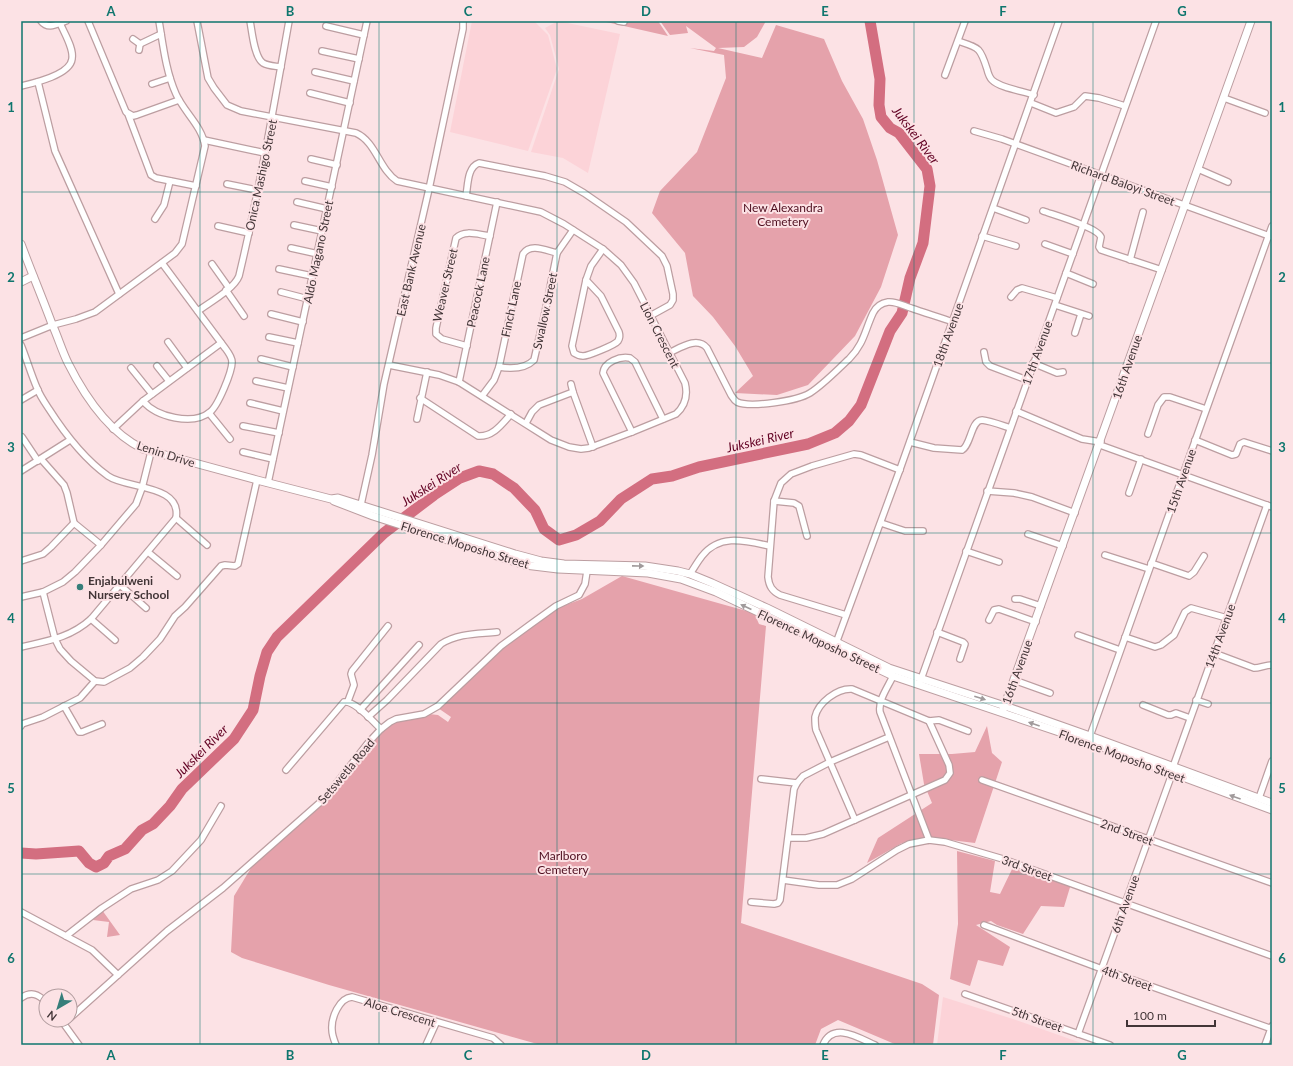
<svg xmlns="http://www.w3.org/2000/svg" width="1293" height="1066" font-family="Lato,sans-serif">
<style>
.built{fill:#fcd3d8}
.green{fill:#e5a2ab}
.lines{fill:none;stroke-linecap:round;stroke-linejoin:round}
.river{stroke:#d36e80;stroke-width:11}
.minor-casing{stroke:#bc9ea1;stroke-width:8}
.tertiary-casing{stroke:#bc9ea1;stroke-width:9}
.minor{stroke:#fff;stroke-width:5.5}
.tertiary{stroke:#fff;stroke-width:7}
.oneway{fill:#a09a9b}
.grid{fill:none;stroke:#0f766e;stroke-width:1;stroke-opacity:0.55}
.poi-dot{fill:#367e7a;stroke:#fce2e5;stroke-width:1.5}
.labels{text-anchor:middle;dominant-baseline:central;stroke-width:4;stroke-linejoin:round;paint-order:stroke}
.street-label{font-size:12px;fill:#423537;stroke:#fce2e5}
.park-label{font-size:12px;fill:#4f0f20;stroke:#fce2e5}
.poi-label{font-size:12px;font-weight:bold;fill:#423537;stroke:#fce2e5;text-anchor:start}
.water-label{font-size:13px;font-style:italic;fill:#620223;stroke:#fce2e5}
.neatline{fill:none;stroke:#0f766e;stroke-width:1.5}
.grid-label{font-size:13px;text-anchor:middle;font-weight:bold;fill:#0f766e}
</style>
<rect width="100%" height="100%" fill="#fce2e5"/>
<g class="built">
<polygon points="472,21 534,21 548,35 557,69 528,151 450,132"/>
<polygon points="558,21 620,34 588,173 563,158 531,152 559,69 550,35 545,28"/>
<polygon points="943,997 1013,1019 1087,1045 937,1045"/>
</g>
<g class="green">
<polygon points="602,21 658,21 668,36"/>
<polygon points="660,21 766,21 757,37 744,47 718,48 762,58 776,25 824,39 842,81 863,119 877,160 898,235 881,287 855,336 808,385 777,395 735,393 753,376 735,346 713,317 693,296 685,253 652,213 660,191 697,152 726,78 724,55 690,48 714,51 716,48 686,26 688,33 670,35"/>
<polygon points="622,576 750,612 755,615 759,624 766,626 741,923 922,984 939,995 933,1045 897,1045 838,1020 821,1029 815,1045 541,1045 329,985 242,958 231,952 234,896 251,868 328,798 374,737 393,721 429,714 438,715 448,722 451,717 438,708 486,662 555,609 582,599"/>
<polygon points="987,726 992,753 1002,762 975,843 942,839 902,843 867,863 878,838 932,803 924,784 919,754 952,754 975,752"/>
<polygon points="957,851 995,861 990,892 1000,894 1014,865 1071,884 1064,907 1041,906 1023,934 997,925 991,921 976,925 1010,947 1003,966 978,960 970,986 950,979 958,924"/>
<polygon points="102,910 120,935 107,937 109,922 93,920"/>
</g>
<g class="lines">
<polyline class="river" points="21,853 36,854 79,851 89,863 96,867 104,863 109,856 125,849 142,830 153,824 170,806 182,789 234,739 253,710 260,676 267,652 277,637 384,533 434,495 460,478 479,471 493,474 514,488 535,510 544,529 559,540 576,535 600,521 621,499 652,479 672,476 699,467 808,444 835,433 849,421 861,405 890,331 902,313 910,278 923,243 930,186 927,169 899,133 890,128 881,117 879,105 880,79 870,21"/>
<defs>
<g id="minor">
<path d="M41,21C48,30 57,24 66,21"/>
<polyline points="88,21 126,112 133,116 137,115 179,100"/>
<path d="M197,21L208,78L214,88L227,105L241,111L356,133C376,142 379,169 397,181L541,212L564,224L603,249L621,265L634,283L685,383C688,395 686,405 676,414L632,432L589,448L581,449L569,447L551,440L459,382L439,375L389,365"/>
<path d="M250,21C252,31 254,57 263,63C268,66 275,66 281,67"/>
<polyline points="618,21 624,22"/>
<polyline points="326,26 364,35"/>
<polyline points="133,39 140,44"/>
<path d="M958,41C979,48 980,47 987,69C988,73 989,77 992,80C1000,88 1023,91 1034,95"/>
<polyline points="140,44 161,34"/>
<polyline points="139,50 140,44"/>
<polyline points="322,51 359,59"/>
<polyline points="315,72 354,81"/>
<polyline points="945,75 965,21"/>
<polyline points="38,82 55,151 119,294"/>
<polyline points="152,84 170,78"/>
<path d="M21,86C34,83 70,75 72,59C74,48 64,33 60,23"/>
<polyline points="310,93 350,103"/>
<polyline points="1224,98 1265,113"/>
<polyline points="1031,103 1056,113 1074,107 1085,96 1099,98 1125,106"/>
<polyline points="128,114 151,175 156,178 196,186"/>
<polyline points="974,131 1002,139 1272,237"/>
<polyline points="204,140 265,153"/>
<polyline points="311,159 337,165"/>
<polyline points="1198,169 1228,182"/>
<polyline points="305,181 332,187"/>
<polyline points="227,184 257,190"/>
<path d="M466,196C468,186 467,167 479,163L545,176L565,182L584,193L626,222L662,256L667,266L673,294V300L670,305L650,316"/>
<polyline points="297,202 327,209"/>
<polyline points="993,208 1026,220"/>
<path d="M1043,211C1054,215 1097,227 1101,237L1099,247L1101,250L1162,270"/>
<polyline points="155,219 164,205 170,181"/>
<polyline points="294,225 322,231"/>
<polyline points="218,226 249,233"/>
<polyline points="982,236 1016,246"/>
<polyline points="1045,244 1073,254"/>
<polyline points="291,248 318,254"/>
<polyline points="1130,260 1143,212"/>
<polyline points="212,264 229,288"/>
<polyline points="279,269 312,276"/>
<polyline points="1066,273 1093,284"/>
<path d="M586,280L601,296L619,332C620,335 620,338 618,341C615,345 588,356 583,356C579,356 577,355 574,353L572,346Z"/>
<polyline points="586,280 591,266 603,249"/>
<polyline points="226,290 244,316"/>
<polyline points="281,292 308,299"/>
<polyline points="1011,297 1017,290 1022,288 1057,298"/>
<polyline points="1055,305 1089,316"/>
<path d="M198,311C210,302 234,289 239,276C259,192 274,106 289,21"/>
<polyline points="271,314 303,322"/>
<polyline points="1075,333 1081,314"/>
<polyline points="269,337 298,343"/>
<path d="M21,338L53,325L76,319L95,312L175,253L182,244L205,146C202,126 184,112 176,94C166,72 163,45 159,21"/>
<polyline points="168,342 187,368"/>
<path d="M21,345C27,360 31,374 37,388C40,396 45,403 49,409C65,434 83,458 108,476C126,489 182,484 176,518L91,619C70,638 47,641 21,647"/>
<path d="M467,346L442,339L436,334V328L456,238C465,229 479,235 490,236"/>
<polyline points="984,352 986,362 990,366 1027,380"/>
<path d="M669,353C680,348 697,336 707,348L731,395C733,398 734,400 737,402C750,408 797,401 810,393C824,384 837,370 849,359C864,344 865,330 873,313C876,307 881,303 888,302C896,301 904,306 911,308C925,313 939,317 953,322"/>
<polyline points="261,359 293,367"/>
<polyline points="1033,363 1057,373 1063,372"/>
<polyline points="157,366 169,381"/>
<path d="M499,367C511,369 525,369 534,360L544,317L557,253L573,230"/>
<polyline points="131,368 152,394"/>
<polyline points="256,381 288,388"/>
<polyline points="459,382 497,202"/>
<polyline points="571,384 573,392"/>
<path d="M482,396L494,380L499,367L523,254C530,243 545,250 557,253"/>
<path d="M420,398L478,436C493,437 502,424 511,414"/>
<polyline points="21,400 38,390"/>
<path d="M143,401C156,417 193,426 210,412C218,406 232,372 232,362C232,357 228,352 225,348L162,263"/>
<polyline points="250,403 283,411"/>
<polyline points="1016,411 1082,439 1101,442"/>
<polyline points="209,413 230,439"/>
<polyline points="417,419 427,372"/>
<polyline points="526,423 532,412 539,405 573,392 593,447"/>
<polyline points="243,426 279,433"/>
<polyline points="113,429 143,401 221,343"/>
<path d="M632,432L603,373C604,362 620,356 630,358L635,362L663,419"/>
<polyline points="1148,434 1158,405 1164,397 1170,397 1206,409"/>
<polyline points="22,437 38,461"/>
<polyline points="1195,440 1232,455 1236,454 1240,444 1244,442 1272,451"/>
<path d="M910,442L934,448L962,450C971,445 971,420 982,420C991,421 1001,425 1010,428"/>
<polyline points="1100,445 1272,507"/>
<polyline points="243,452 273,459"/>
<polyline points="41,459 64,485 67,493 74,523 101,545"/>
<polyline points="21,471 70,440"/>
<polyline points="268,483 367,21"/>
<polyline points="987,491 1014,493 1032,497 1075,513"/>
<polyline points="1129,493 1141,459"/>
<polyline points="774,501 794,503 799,506 807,536"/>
<polyline points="360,509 372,455 384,384 429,189 463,29 463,21"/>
<polyline points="176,518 207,545"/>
<polyline points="881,523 905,531 923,531"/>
<polyline points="1028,534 1063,546"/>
<polyline points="966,551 999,562"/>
<polyline points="148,552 177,576"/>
<polyline points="1105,555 1149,569"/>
<polyline points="21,561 43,554 51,547 74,523"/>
<polyline points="1151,563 1189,576 1194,572 1204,556"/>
<path d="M690,574C694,568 698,561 702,556C720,533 746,541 770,546"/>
<polyline points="120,585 146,608"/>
<polyline points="43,592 55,639 60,649 71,661 95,681 104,682 130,668 143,657 160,639 175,616 185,607 221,566 225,565 235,566 238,564 257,480"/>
<polyline points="21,597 43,592 63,582 75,572 101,545 136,504 142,488 151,452"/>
<polyline points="1015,599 1020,599 1041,606"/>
<path d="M846,615L780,595C772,591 769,586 768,577L774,501L781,483L791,474L812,466L854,454L861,455L900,470"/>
<polyline points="91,619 115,640"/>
<polyline points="989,620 994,610 999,609 1036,622"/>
<polyline points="937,632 963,642 965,644 960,659"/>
<polyline points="1078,635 1120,650"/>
<polyline points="1125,637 1155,647 1161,645 1174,635 1185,612 1191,608 1227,618"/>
<polyline points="835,646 899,472 1059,21"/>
<path d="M1214,653L1254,668C1260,668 1265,665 1272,665"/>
<path d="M893,676C888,687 878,700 880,712L929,840"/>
<polyline points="1014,680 1050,693"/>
<polyline points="920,682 1156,21"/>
<polyline points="1196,700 1208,704"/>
<polyline points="348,701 354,685 351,674 352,671 388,626"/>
<polyline points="1143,705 1168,715 1171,715 1176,713 1190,718"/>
<polyline points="64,706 79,732 82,732 102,724"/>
<polyline points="360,710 419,645"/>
<path d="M368,717L387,700L441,644C458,633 478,634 497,632"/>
<polyline points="21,726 22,724 43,717 80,698 95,681"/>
<path d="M1090,736C1149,566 1212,396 1272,226"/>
<polyline points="1173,767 1267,505"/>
<path d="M286,770L344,702C355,700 373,722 381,729"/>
<polyline points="761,779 797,783"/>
<polyline points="982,780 1272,883"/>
<polyline points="1259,798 1272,761"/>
<path d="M855,820L816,730C815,726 815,722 815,717C818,703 837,688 852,689L929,721L939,720L968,731"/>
<polyline points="789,838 806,838 823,834 945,780 950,773 949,765 929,721"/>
<polyline points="783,880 819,885 837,885 852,879 897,850 909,844 929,840 945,842 1003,859 1272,956"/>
<polyline points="751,902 774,904 778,903 780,900 794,789 797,783 803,776 830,762 889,737"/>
<polyline points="21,912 92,950 118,975"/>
<polyline points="984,925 1102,969 1272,1029"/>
<polyline points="66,936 102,908 131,889 158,880 172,871 201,840 221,806"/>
<polyline points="965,994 1110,1045"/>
<path d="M21,998C31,991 38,994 46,1002"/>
<polyline points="70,1018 167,931 223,888 325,798 368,743 381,729 390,722 396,719 424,714 438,706 501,646 531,624 556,606 579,595 585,584 587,571"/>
<polyline points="61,1020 79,1045"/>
<polyline points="1078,1034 1172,774"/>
<path d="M336,1045C334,1040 332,1035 332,1030C331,1018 339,998 352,997L493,1038L501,1045"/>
<polyline points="426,1045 436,1023"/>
<path d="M823,1045C833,1021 859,1038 875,1045"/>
<polyline points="1265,1045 1272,1026"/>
</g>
<g id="tertiary">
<path d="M21,244C31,271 42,297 52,324C58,337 62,351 68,363C85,397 108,432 143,449L257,480L331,499L338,498L354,503L515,554L541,561L564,564L645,566L678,571L690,574L712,583L767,608L889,668L1005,706L1090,736L1272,803"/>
<polyline points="21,282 33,276"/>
<polyline points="334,501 373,516 525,565 558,569 648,573 681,579 716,592 893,676 1080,739 1272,810"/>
<polyline points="1003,710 1251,21"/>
</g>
</defs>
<use href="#minor" class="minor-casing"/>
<use href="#tertiary" class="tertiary-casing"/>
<use href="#minor" class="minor"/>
<use href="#tertiary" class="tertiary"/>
</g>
<defs><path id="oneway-solid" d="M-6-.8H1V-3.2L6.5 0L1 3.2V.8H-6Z"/></defs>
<g class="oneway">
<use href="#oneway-solid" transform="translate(638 566) rotate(1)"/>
<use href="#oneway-solid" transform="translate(746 607) rotate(-155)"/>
<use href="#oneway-solid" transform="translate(980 698) rotate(18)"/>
<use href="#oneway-solid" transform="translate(1034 724) rotate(-161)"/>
<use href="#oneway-solid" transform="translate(1235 797) rotate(-160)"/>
</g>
<path class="grid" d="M200,21V1045M379,21V1045M557,21V1045M736,21V1045M914,21V1045M1093,21V1045M21,192H1272M21,363H1272M21,533H1272M21,703H1272M21,874H1272"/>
<circle class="poi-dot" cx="80" cy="587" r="4"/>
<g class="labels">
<g class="street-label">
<text transform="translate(261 175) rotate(-78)">Onica Mashigo Street</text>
<text transform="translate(1123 183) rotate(20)">Richard Baloyi Street</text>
<text transform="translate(318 252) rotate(-78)">Aldo Magano Street</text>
<text transform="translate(411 270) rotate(-77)">East Bank Avenue</text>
<text transform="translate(445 285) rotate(-77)">Weaver Street</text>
<text transform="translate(478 292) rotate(-78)">Peacock Lane</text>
<text transform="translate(511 309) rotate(-78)">Finch Lane</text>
<text transform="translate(545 311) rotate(-78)">Swallow Street</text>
<text transform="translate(660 335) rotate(63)">Lion Crescent</text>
<text transform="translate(948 335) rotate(-70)">18th Avenue</text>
<text transform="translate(1037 353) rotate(-70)">17th Avenue</text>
<text transform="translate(1127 367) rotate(-71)">16th Avenue</text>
<text transform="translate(166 454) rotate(18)">Lenin Drive</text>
<text transform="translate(1181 481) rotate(-71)">15th Avenue</text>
<text transform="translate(465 545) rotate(17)">Florence Moposho Street</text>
<text transform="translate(1220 636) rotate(-70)">14th Avenue</text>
<text transform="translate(819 641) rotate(25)">Florence Moposho Street</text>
<text transform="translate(1017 672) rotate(-70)">16th Avenue</text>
<text transform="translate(1122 756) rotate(20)">Florence Moposho Street</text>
<text transform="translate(346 771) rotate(-50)">Setswetla Road</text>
<text transform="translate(1127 832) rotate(20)">2nd Street</text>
<text transform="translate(1027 868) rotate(20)">3rd Street</text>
<text transform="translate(1125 904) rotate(-70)">6th Avenue</text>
<text transform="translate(1127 978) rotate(20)">4th Street</text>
<text transform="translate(400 1012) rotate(17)">Aloe Crescent</text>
<text transform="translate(1037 1019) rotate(20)">5th Street</text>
</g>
<g class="park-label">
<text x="783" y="207">New Alexandra<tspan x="783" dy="14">Cemetery</tspan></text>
<text x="563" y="855">Marlboro<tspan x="563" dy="14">Cemetery</tspan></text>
</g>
<g class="poi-label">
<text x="88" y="580">Enjabulweni<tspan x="88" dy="14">Nursery School</tspan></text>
</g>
<g class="water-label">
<text transform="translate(916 135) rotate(53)">Jukskei River</text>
<text transform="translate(760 440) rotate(-13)">Jukskei River</text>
<text transform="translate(431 484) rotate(-33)">Jukskei River</text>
<text transform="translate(201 751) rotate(-45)">Jukskei River</text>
</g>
</g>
<rect width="1293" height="1066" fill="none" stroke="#fce2e5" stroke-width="44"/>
<g transform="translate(58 1008) rotate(218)"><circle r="19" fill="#fce2e5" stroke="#b29d9f"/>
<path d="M0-3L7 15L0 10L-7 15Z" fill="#367e7a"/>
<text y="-6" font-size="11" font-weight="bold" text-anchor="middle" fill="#423537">N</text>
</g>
<path d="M1127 1020v6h88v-6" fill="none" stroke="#423537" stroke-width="2"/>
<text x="1133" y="1020" font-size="12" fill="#423537" stroke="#fce2e5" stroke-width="3" paint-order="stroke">100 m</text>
<rect x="22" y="22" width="1249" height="1022" class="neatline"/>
<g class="grid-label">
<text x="111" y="16">A</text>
<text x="290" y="16">B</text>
<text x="468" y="16">C</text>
<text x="646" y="16">D</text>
<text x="825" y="16">E</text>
<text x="1003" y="16">F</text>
<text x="1182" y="16">G</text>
<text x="11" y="112">1</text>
<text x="1282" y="112">1</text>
<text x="11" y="282">2</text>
<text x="1282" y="282">2</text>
<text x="11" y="452">3</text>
<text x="1282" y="452">3</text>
<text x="11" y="623">4</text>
<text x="1282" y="623">4</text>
<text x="11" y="793">5</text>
<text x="1282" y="793">5</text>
<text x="11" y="963">6</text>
<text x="1282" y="963">6</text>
<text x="111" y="1060">A</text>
<text x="290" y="1060">B</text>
<text x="468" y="1060">C</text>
<text x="646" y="1060">D</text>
<text x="825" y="1060">E</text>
<text x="1003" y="1060">F</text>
<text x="1182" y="1060">G</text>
</g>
</svg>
